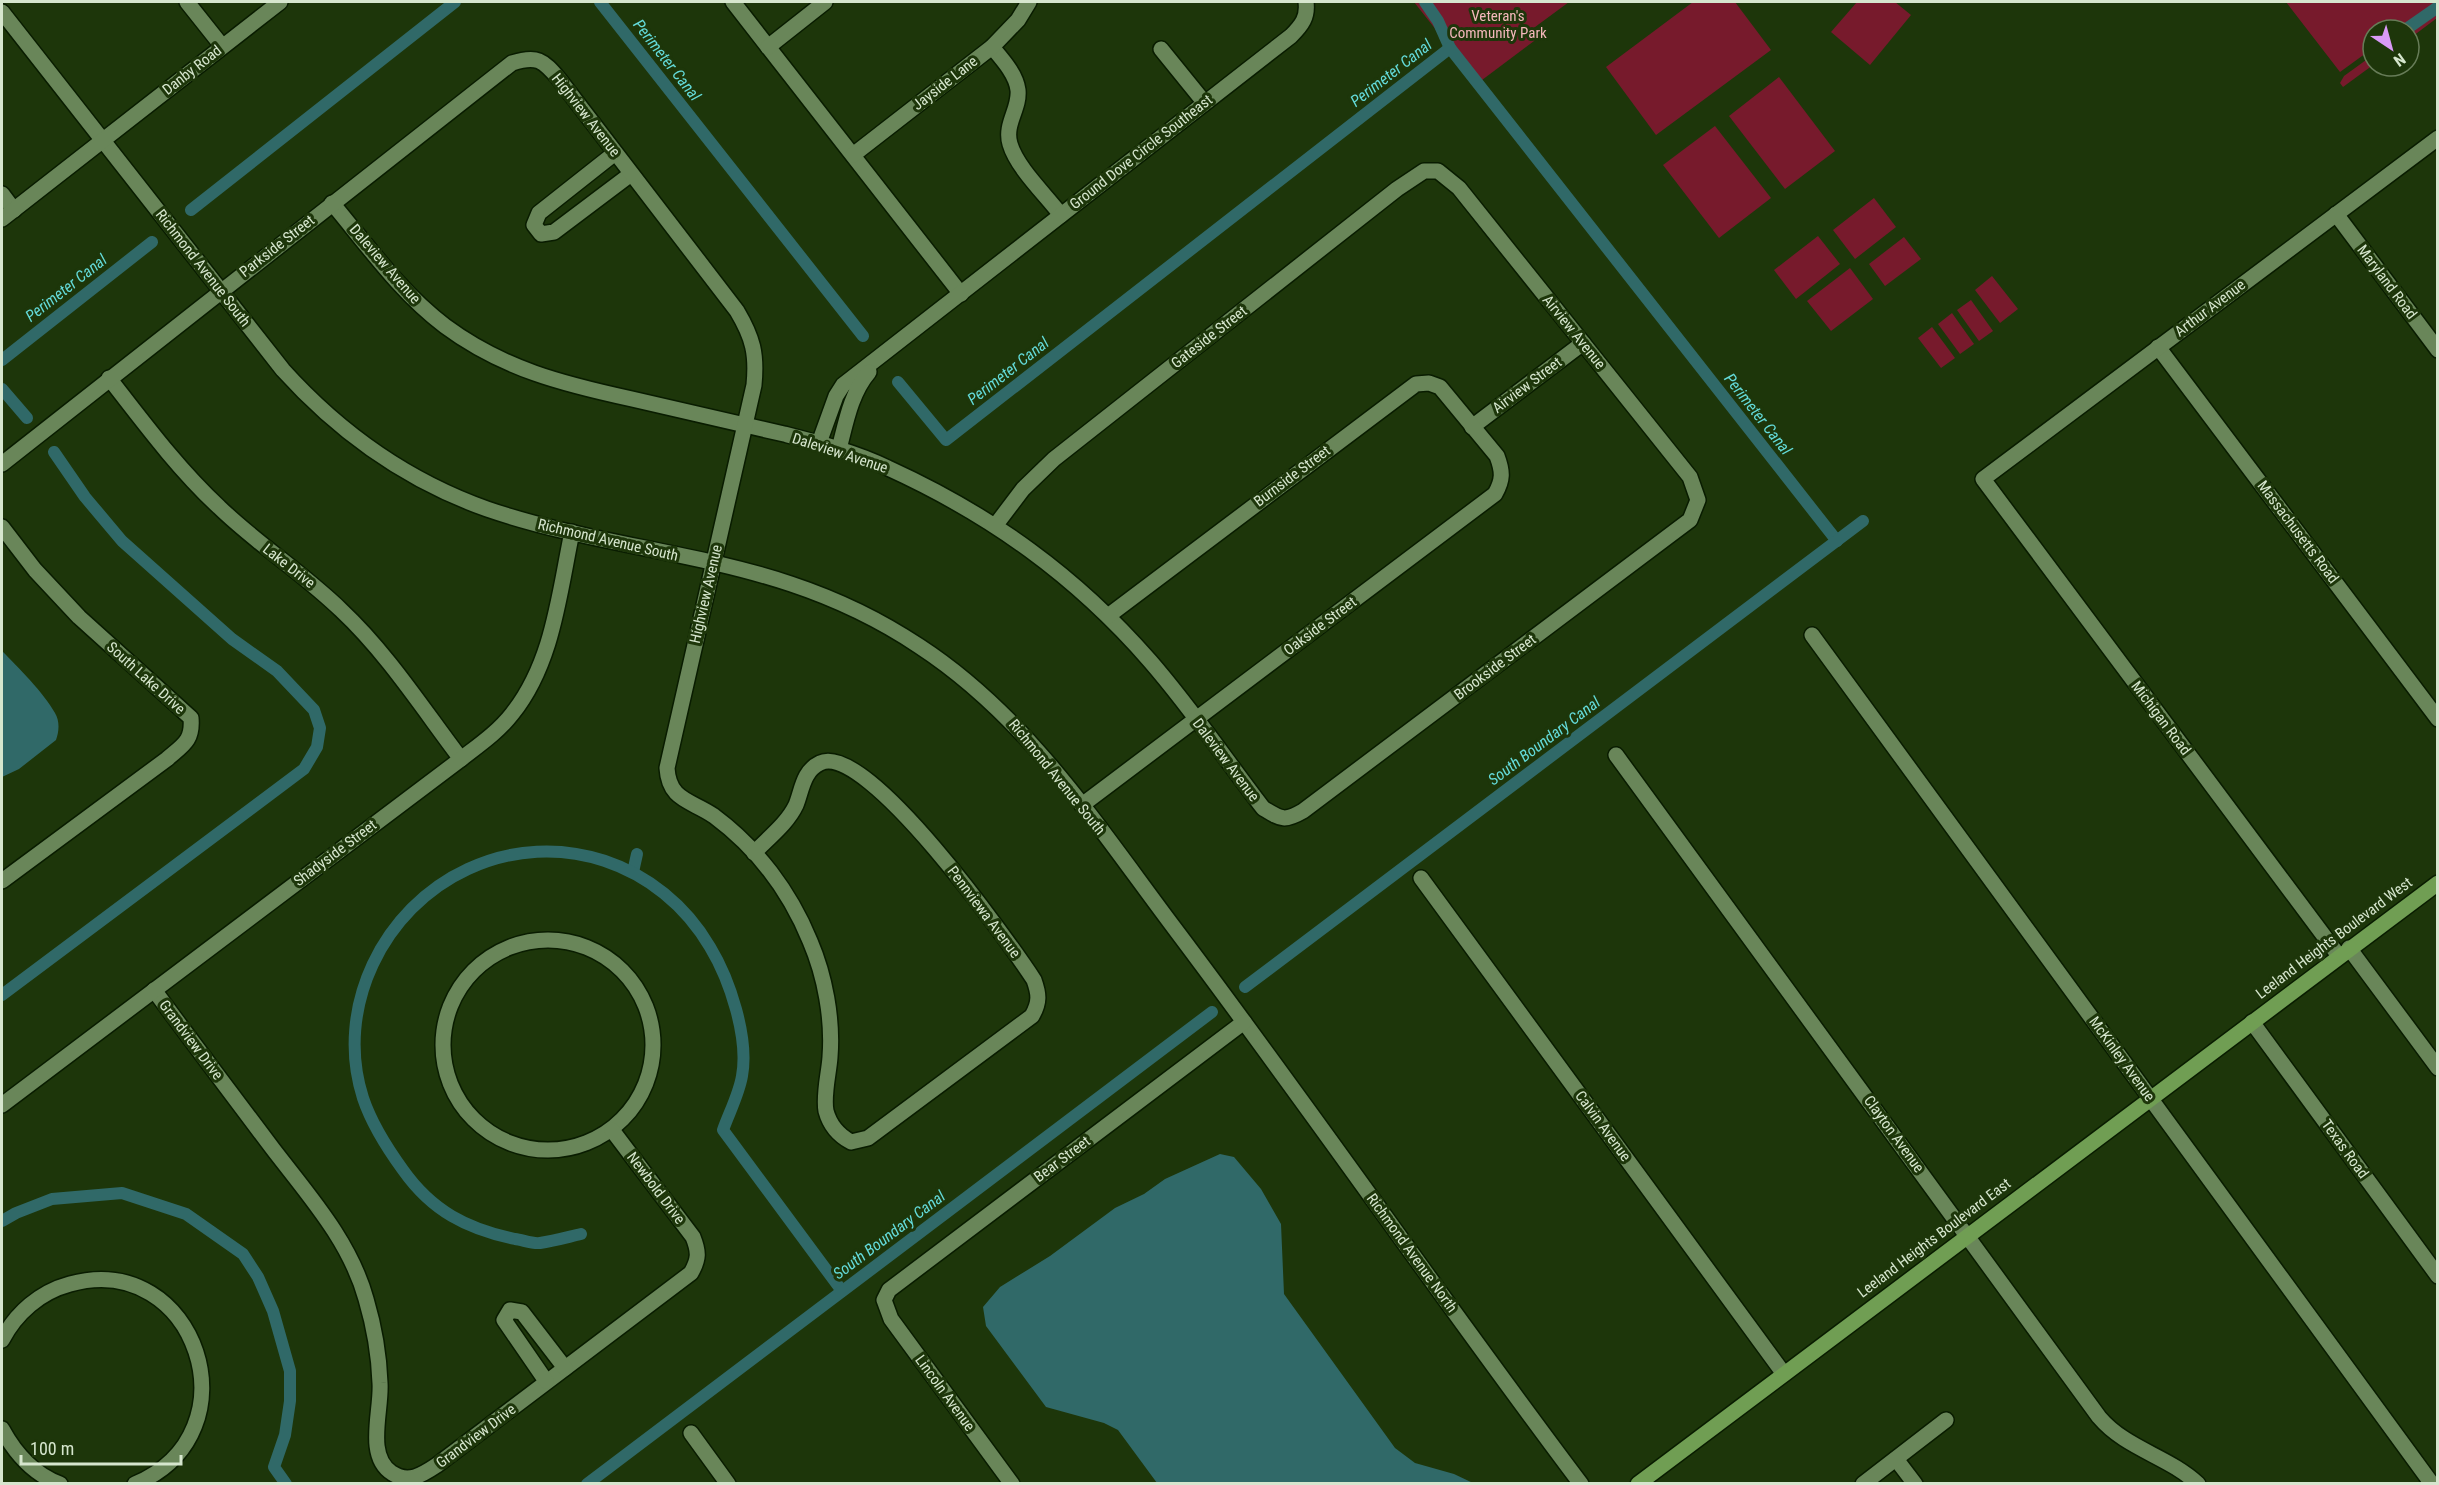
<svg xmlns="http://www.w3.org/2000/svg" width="2439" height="1485" font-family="'Roboto Condensed',sans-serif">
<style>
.green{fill:#771a2c}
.water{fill:#306968}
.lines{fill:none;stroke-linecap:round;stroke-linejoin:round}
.canal{stroke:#306968;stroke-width:12}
.minor-casing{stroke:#091c00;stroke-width:18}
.major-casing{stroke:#091c00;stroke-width:18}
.minor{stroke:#698659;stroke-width:15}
.major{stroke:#709e53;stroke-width:15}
.labels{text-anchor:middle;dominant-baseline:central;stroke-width:6;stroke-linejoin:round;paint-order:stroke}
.park-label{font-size:15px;fill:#f4b7bb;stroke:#1d360a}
.street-label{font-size:15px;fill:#d6e6ce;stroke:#1d360a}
.water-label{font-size:16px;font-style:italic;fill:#64dbda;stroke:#1d360a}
</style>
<rect width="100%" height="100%" fill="#1d360a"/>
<g class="green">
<polygon points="1414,2 1569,2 1531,30 1538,38 1478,83"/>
<polygon points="1693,2 1735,2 1771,50 1656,135 1606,67"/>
<polygon points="1857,2 1895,2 1911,15 1870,65 1831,32"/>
<polygon points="2286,2 2436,2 2397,30 2373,30 2373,48 2340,72"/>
<polygon points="2437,7 2437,18 2409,39 2409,30 2406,30"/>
<polygon points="2373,55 2373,65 2343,87 2340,83 2344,76"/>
<polygon points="1779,77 1835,151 1785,189 1729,116"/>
<polygon points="1715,126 1771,198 1719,238 1663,165"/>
<polygon points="1874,198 1896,227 1855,259 1833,230"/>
<polygon points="1818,236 1840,264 1796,299 1774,270"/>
<polygon points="1904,237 1921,259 1885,286 1869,264"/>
<polygon points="1850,268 1873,299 1831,331 1807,301"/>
<polygon points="1992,276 2018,309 2000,323 1975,290"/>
<polygon points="1971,300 1993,331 1979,341 1957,310"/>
<polygon points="1952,313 1974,344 1960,354 1938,324"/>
<polygon points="1932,327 1955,358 1941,368 1918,338"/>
</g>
<g class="water">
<path d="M2,651C18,667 44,693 55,713C60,721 59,732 56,740L19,769L2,777Z"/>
<polygon points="1220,1154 1234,1157 1261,1189 1281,1224 1284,1294 1395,1448 1415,1463 1454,1474 1473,1483 1157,1483 1118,1430 1104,1423 1046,1407 986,1326 983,1307 1000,1287 1050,1256 1115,1208 1144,1194 1165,1179"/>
</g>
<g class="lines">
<g class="canal">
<polyline points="600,2 863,336"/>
<polyline points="1425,2 1438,21 1450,48"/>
<polyline points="2405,30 2438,7"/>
<polyline points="191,210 455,2"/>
<polyline points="2,360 152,242"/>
<polyline points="898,382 946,440 1450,48 1837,541"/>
<polyline points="2,389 27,418"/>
<polyline points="633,872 637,854"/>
<polyline points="1245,987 1863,521"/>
<polyline points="2,995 304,769 317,747 320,728 314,710 277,671 232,639 122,541 85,497 54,452"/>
<polyline points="2,1221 16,1213 52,1199 122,1193 186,1214 243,1254 258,1277 273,1311 290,1371 290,1401 285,1435 274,1467 286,1484"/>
<path d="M581,1234C568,1237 554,1241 540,1243C532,1244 523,1240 515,1239C467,1229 432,1211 403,1170C387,1148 372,1125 363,1098C334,1008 383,908 468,869C558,827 661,863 710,947C730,980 749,1038 742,1076C739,1094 729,1113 723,1130L842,1291"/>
<polyline points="587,1484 1212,1012"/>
</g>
<defs>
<g id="minor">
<polyline points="187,2 222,46"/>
<polyline points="733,2 961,294"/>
<path d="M2,12L283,370C339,432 408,481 487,509C586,543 692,551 791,584C836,599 880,620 919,646C1028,717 1098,827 1175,929C1313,1112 1443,1301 1581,1484"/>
<polyline points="768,47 825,2"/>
<path d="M992,47C1002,59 1016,74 1018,90C1020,109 1004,124 1010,144C1017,168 1046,195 1061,215"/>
<polyline points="1161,49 1204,102"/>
<polyline points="615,153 539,213 534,225 541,234 554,232 631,174"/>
<polyline points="853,155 992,47 1018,20 1029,2"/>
<polyline points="2,194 14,210"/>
<path d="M332,203C368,246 400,292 445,326C503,369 563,384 632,399C682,411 733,422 784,434C819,443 855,452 888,468C991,515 1076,576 1150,661C1191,708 1226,760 1263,808C1281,819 1284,822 1303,811L1670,535L1690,520L1698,500L1690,477L1459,188L1438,171H1424L1397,189L1054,459L1023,489L995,526"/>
<polyline points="2336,214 2438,350"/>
<polyline points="2,219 280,2"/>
<polyline points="2158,347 2438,719"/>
<path d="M109,378C144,423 178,469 219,507C257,544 303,573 341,610C387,653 423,709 461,759"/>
<polyline points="1472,427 1583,343"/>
<path d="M819,443L836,396L843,385L1291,36C1302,25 1308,17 1306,2"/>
<path d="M839,449C846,422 851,393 869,372"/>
<path d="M2,464L512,63C537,55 543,60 559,79L737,311C753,338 757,354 754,385L667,768C669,801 691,800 714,816C757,848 790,892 810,941C825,976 833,1019 830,1057C829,1073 823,1095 826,1111C830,1126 838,1135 851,1142L868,1138L1032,1016C1040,1002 1039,994 1034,980C1009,942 866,740 820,763C803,771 802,790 796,805C787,824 768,838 754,853"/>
<path d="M2,527L35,570L79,617L191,718C193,741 183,745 167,759L2,881"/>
<polyline points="1812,635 2432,1484"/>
<path d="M1616,755L2099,1417C2126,1449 2168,1456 2198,1484"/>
<path d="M1082,805L1495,494C1503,480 1503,472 1497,456L1440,387L1429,383L1416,384L1108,616"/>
<polyline points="1421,878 1784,1374"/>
<circle cx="548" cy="1045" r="105"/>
<polyline points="2349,948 2438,1068"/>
<polyline points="2339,956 1983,479 2438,138"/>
<path d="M154,990C193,1043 233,1096 273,1149C309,1196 350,1241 366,1299C374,1326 379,1354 380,1383C382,1410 365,1456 392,1473C408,1484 422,1475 437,1465L691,1273C699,1259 699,1252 693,1237L612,1130"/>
<polyline points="2252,1022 2438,1276"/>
<path d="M2,1105L461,759C479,745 498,732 512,714C553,663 559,594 572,532"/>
<path d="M2,1340C16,1313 40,1292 70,1284C196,1249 258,1433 135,1484"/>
<polyline points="546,1381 504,1320 510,1310 522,1312 565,1368"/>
<path d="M2,1429C15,1453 33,1474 60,1484"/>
<polyline points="691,1433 728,1484"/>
<polyline points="1896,1459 1915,1484"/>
<polyline points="1012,1484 891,1319 884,1300 889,1290 1244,1022"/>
<polyline points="1863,1484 1946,1420"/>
</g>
<polyline id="major" points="1638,1484 2438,883"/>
</defs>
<use href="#minor" class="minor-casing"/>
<use href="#major" class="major-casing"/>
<use href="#minor" class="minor"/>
<use href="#major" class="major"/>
</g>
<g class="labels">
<g class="park-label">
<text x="1498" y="16">Veteran's<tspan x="1498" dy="17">Community Park</tspan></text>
</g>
<g class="street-label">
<text transform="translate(192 70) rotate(-38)">Danby Road</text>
<text transform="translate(945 83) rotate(-38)">Jayside Lane</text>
<text transform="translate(586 115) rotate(52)">Highview Avenue</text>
<text transform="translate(1141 152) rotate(-38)">Ground Dove Circle Southeast</text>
<text transform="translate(277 246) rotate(-38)">Parkside Street</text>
<text transform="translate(385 264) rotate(49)">Daleview Avenue</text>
<text transform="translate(203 268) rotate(52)">Richmond Avenue South</text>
<text transform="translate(2387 282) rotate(53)">Maryland Road</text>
<text transform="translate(2210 308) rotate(-37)">Arthur Avenue</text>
<text transform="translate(1574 332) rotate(51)">Airview Avenue</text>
<text transform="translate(1209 337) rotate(-38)">Gateside Street</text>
<text transform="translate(1527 385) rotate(-37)">Airview Street</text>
<text transform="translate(840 453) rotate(18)">Daleview Avenue</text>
<text transform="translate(1292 476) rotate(-37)">Burnside Street</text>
<text transform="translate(2298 532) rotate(53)">Massachusetts Road</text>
<text transform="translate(608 540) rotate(13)">Richmond Avenue South</text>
<text transform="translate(289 566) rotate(38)">Lake Drive</text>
<text transform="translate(706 594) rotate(-77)">Highview Avenue</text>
<text transform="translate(1320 626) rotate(-37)">Oakside Street</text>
<text transform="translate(1495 667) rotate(-37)">Brookside Street</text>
<text transform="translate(146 678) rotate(42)">South Lake Drive</text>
<text transform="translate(2161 718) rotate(53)">Michigan Road</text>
<text transform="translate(1226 760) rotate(53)">Daleview Avenue</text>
<text transform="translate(1057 777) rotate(51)">Richmond Avenue South</text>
<text transform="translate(335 853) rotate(-37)">Shadyside Street</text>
<text transform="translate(984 912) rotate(53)">Pennviewa Avenue</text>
<text transform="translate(2334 938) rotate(-37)">Leeland Heights Boulevard West</text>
<text transform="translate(191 1040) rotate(53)">Grandview Drive</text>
<text transform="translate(2122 1059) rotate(54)">McKinley Avenue</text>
<text transform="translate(1603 1126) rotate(54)">Calvin Avenue</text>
<text transform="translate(1894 1134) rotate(54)">Clayton Avenue</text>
<text transform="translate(2345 1149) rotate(54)">Texas Road</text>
<text transform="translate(1062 1159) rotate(-37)">Bear Street</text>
<text transform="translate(656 1188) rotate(53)">Newbold Drive</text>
<text transform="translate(1934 1238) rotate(-37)">Leeland Heights Boulevard East</text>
<text transform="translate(1412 1253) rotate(54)">Richmond Avenue North</text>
<text transform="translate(945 1393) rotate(54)">Lincoln Avenue</text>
<text transform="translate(476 1436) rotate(-37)">Grandview Drive</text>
</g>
<g class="water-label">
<text transform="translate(667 60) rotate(52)">Perimeter Canal</text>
<text transform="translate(1391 73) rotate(-38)">Perimeter Canal</text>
<text transform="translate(66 288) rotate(-38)">Perimeter Canal</text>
<text transform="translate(1008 371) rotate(-38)">Perimeter Canal</text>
<text transform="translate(1758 414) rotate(52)">Perimeter Canal</text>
<text transform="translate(1544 741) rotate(-37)">South Boundary Canal</text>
<text transform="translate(889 1235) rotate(-37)">South Boundary Canal</text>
</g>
</g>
<rect width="2439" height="1485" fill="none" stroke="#d6e6ce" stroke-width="6"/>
<g transform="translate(2391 48) rotate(144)"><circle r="28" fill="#1d360a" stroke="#677c58" stroke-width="1.5"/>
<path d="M0-4.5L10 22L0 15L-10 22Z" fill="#d99af7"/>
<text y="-9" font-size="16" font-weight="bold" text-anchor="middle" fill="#d6e6ce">N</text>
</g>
<path d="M21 1455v9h160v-9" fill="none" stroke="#d6e6ce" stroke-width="3"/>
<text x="30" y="1455" font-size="18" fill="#d6e6ce" stroke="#1d360a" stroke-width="4.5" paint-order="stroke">100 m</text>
</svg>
